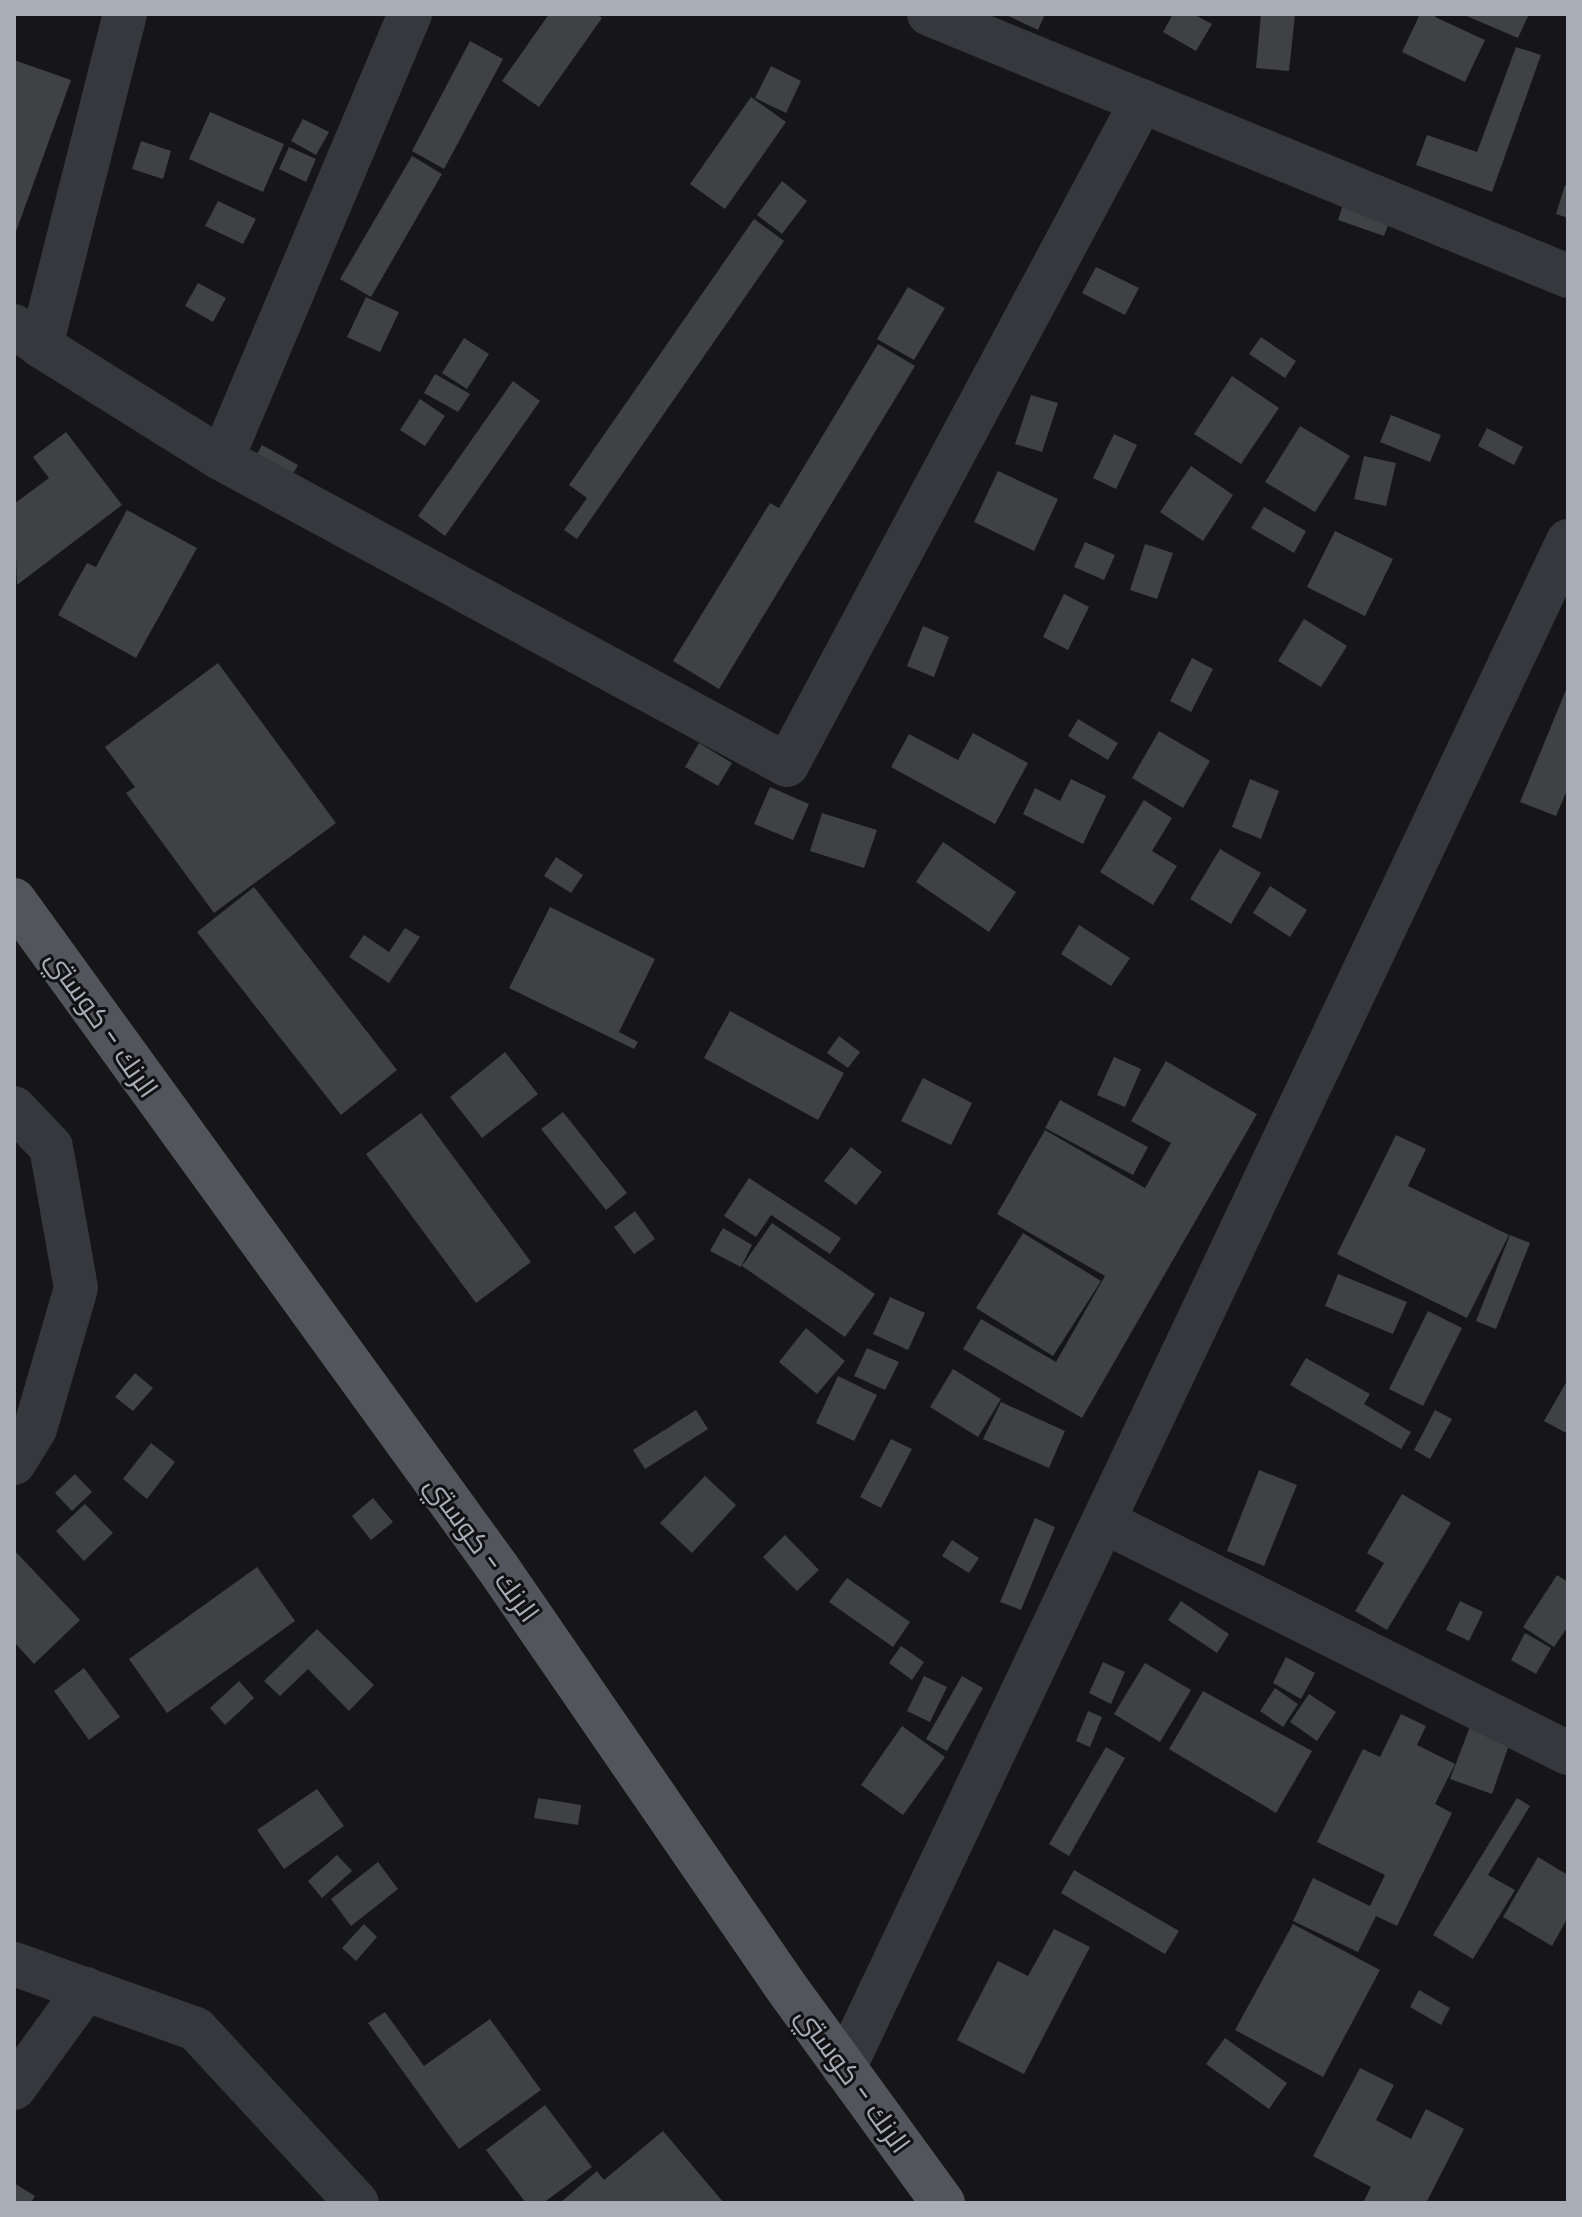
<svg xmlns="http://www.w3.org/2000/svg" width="1582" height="2217" font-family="Poppins,Cairo,sans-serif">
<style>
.building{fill:#404145}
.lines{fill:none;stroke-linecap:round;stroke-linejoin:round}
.minor{stroke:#37383d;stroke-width:44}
.major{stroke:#53555c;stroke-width:44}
.labels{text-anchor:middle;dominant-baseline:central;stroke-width:6;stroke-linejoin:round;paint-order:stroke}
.street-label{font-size:28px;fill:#a8adb8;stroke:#111113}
</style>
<rect width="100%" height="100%" fill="#161618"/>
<g class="building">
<polygon points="549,14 596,14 602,18 539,107 502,81"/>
<polygon points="1004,14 1045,14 1038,30"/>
<polygon points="1173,14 1193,14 1212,24 1196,51 1163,32"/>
<polygon points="1261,14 1295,14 1289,71 1256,68"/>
<polygon points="1420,14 1437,14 1435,17 1485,40 1465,82 1402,52"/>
<polygon points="1462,14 1529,14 1518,38"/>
<polygon points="470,41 503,59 444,169 412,151"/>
<polygon points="1516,47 1541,55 1492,192 1416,165 1427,135 1477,152"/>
<polygon points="14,60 71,80 14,237"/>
<polygon points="771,66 801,81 786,113 755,98"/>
<polygon points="751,97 786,122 725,209 690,184"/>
<polygon points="210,112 284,144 263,192 189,159"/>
<polygon points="303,119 329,132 316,155 291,141"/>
<polygon points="141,141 171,151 163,179 132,169"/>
<polygon points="289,147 316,159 306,182 279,169"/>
<polygon points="412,156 442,174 371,297 340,279"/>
<polygon points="782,181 807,201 782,234 757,215"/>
<polygon points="1565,185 1568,186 1568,218 1556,214"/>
<polygon points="1346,196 1393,212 1384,236 1338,220"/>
<polygon points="218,201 256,219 243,244 205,226"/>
<polygon points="754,219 784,241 577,539 564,530 587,498 569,485"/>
<polygon points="1096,267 1139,288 1125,315 1082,293"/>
<polygon points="198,283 226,298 213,322 185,306"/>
<polygon points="908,287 945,308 914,360 877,339"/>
<polygon points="366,297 399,312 380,352 347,337"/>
<polygon points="1261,337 1296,361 1285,378 1249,354"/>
<polygon points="464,338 489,354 467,389 442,373"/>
<polygon points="878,344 915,366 719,689 673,661 770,503 779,508"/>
<polygon points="435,374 470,394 458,412 424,393"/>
<polygon points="1232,376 1279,408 1241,464 1194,434"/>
<polygon points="513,381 540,401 445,536 418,516"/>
<polygon points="1031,395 1058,403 1042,452 1015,444"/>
<polygon points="420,399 445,416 425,446 400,430"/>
<polygon points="1391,415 1441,435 1430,462 1380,442"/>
<polygon points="1300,426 1350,456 1315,512 1265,482"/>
<polygon points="1487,428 1523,447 1514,465 1478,446"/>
<polygon points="66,432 122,505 17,585 14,504 49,478 33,457"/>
<polygon points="1114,434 1137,445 1116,489 1093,478"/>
<polygon points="262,445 298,465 288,482 253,461"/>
<polygon points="1364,456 1396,463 1386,506 1354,499"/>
<polygon points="1191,466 1233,495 1203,541 1160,512"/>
<polygon points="998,471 1058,499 1034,551 974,522"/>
<polygon points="1264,507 1306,531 1294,553 1251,528"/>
<polygon points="127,510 197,548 136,658 58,615 87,563 96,567"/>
<polygon points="1335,531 1393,559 1365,616 1307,587"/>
<polygon points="1085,542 1115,555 1104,580 1074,567"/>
<polygon points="1145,544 1173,553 1157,599 1130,590"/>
<polygon points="1064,594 1089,607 1068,650 1043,637"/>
<polygon points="1304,619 1347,646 1321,687 1278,661"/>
<polygon points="923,626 949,637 934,677 907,666"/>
<polygon points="1192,658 1213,669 1191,712 1170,701"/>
<polygon points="218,663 336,823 214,913 126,793 135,787 105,747"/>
<polygon points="1568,685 1568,788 1556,816 1520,802"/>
<polygon points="1078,719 1118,743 1108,760 1068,736"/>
<polygon points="1159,731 1210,761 1183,808 1132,778"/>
<polygon points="973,733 1028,763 995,824 891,767 909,734 958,760"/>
<polygon points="699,743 732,763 718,786 685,767"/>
<polygon points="1071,779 1106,796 1083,844 1023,814 1035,788 1060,801"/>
<polygon points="1250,779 1279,791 1261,839 1232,827"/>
<polygon points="770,787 809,804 793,840 754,824"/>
<polygon points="1144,800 1172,818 1152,851 1177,866 1153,905 1100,872"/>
<polygon points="822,813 877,830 864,868 810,851"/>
<polygon points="943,842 1016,892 989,932 916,882"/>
<polygon points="1220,849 1261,873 1231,924 1190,899"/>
<polygon points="556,857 583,875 571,893 544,876"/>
<polygon points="1270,886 1307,910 1290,937 1253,913"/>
<polygon points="254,887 397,1070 341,1115 197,932"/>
<polygon points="550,907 655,959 619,1032 638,1042 634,1049 509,988"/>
<polygon points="1079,925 1130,958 1111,986 1061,954"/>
<polygon points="405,928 420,937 389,983 349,957 364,935 389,952"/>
<polygon points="730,1011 844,1073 818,1120 704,1058"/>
<polygon points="839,1036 860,1052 848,1068 827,1053"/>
<polygon points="505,1052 538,1094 482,1138 450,1097"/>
<polygon points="1114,1057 1141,1069 1125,1107 1097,1095"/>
<polygon points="1166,1061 1257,1114 1082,1418 963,1349 981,1319 1056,1362 1105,1276 997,1214 1045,1130 1145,1188 1171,1143 1131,1121"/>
<polygon points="923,1078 972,1103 951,1145 901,1121"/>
<polygon points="1060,1100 1148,1147 1133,1175 1045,1128"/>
<polygon points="563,1112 627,1193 606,1210 541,1129"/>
<polygon points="421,1113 531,1262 476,1303 366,1154"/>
<polygon points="1396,1135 1426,1149 1408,1186 1509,1235 1467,1318 1337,1254"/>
<polygon points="851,1147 882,1172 856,1205 824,1181"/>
<polygon points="749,1178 841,1238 830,1254 771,1215 756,1237 724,1216"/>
<polygon points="635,1211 655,1239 634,1254 614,1227"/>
<polygon points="772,1223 875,1294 845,1337 742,1266"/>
<polygon points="723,1228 752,1245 741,1267 710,1251"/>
<polygon points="1023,1233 1101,1281 1053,1356 976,1308"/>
<polygon points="1510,1235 1530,1243 1496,1329 1476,1321"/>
<polygon points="1338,1274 1407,1302 1393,1334 1325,1306"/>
<polygon points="890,1297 925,1313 908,1350 873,1334"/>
<polygon points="1428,1311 1462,1328 1423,1406 1389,1389"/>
<polygon points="806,1328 845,1361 817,1394 779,1362"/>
<polygon points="867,1348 899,1362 885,1390 854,1376"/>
<polygon points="1306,1358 1370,1394 1364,1404 1411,1432 1401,1449 1290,1385"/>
<polygon points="953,1369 1001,1399 978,1437 930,1407"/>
<polygon points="135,1373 153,1388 133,1411 115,1397"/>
<polygon points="838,1376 877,1395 854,1441 816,1423"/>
<polygon points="1568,1379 1568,1434 1544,1421"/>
<polygon points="1001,1402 1065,1431 1049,1468 983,1439"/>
<polygon points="696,1410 708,1429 645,1469 633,1450"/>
<polygon points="1435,1410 1452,1419 1430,1459 1414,1450"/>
<polygon points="891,1439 912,1449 881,1508 860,1497"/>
<polygon points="151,1443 175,1462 147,1499 123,1479"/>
<polygon points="1259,1470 1297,1485 1264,1566 1227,1551"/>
<polygon points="75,1474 92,1492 72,1511 55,1493"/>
<polygon points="705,1476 736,1505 692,1553 660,1523"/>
<polygon points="1402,1494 1451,1523 1387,1630 1355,1611 1384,1563 1367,1553"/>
<polygon points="373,1498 393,1522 371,1540 352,1516"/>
<polygon points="85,1504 113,1533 84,1561 56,1531"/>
<polygon points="1035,1518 1055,1527 1021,1610 1000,1602"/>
<polygon points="785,1535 819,1570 797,1591 763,1557"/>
<polygon points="952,1540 979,1558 969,1573 942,1556"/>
<polygon points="14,1550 80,1620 34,1664 14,1642"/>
<polygon points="257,1567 295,1621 167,1713 129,1659"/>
<polygon points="1557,1575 1568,1582 1568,1626 1554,1647 1523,1627"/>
<polygon points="847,1578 910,1622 893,1647 829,1602"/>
<polygon points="1181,1601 1229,1634 1217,1653 1168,1620"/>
<polygon points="1460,1601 1483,1612 1469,1641 1446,1630"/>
<polygon points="317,1629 374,1685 349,1711 308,1669 280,1696 264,1681"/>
<polygon points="1525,1633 1551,1648 1536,1674 1511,1660"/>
<polygon points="901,1646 924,1662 912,1680 889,1663"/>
<polygon points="1286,1657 1315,1673 1301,1699 1273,1683"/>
<polygon points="1103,1662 1125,1672 1111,1704 1089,1693"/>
<polygon points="1145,1663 1191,1690 1160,1742 1114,1714"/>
<polygon points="84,1668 120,1717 89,1740 54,1691"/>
<polygon points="924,1676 947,1687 930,1722 907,1711"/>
<polygon points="962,1676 983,1688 947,1751 926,1739"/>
<polygon points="239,1681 254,1698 225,1725 210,1708"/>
<polygon points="1275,1688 1298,1704 1283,1727 1260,1711"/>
<polygon points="1203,1691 1312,1751 1276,1813 1169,1749"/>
<polygon points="1309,1694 1336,1712 1317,1741 1290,1722"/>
<polygon points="1088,1711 1102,1717 1090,1747 1076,1741"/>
<polygon points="1401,1714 1426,1726 1417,1745 1455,1764 1435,1804 1452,1813 1397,1926 1376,1916 1358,1952 1293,1921 1313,1878 1370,1906 1385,1875 1317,1842 1363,1749 1380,1757"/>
<polygon points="1471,1724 1511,1739 1492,1794 1450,1779"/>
<polygon points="902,1726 945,1757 903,1815 861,1785"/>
<polygon points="1106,1747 1125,1758 1069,1856 1049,1844"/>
<polygon points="317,1789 344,1826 284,1869 257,1830"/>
<polygon points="538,1798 581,1805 578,1825 534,1818"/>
<polygon points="1517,1798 1530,1806 1488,1875 1515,1890 1473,1959 1433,1935"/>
<polygon points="337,1855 352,1871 322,1898 308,1881"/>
<polygon points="1538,1857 1568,1875 1568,1917 1552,1946 1503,1917"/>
<polygon points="378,1862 398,1889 351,1926 331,1899"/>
<polygon points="1074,1870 1179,1931 1165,1954 1061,1893"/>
<polygon points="364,1924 377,1937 356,1961 342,1948"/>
<polygon points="1293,1924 1380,1970 1323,2077 1235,2030"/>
<polygon points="1054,1929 1090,1947 1024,2074 957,2040 998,1961 1028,1976"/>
<polygon points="1419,1990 1450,2008 1441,2025 1410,2007"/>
<polygon points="385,2012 424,2066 490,2019 541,2090 459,2149 368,2023"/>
<polygon points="1225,2038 1287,2083 1269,2109 1206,2064"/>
<polygon points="1360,2068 1394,2085 1376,2120 1411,2139 1426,2109 1464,2129 1426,2203 1363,2203 1371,2187 1313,2156"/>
<polygon points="545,2105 592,2167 543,2203 526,2203 486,2150"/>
<polygon points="663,2131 724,2203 560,2203 597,2171 604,2180"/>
<polygon points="14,2183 35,2196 31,2203 14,2203"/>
</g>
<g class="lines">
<g class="minor">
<polyline points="929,14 1568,276"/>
<polyline points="14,326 41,346 222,459 787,765 1142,101"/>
<polyline points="41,346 125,14"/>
<polyline points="222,459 410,14"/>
<polyline points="14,1108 51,1147 76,1288 35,1429 14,1463"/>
<polyline points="1105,1522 1568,1753"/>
<polyline points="14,1964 196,2029 357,2203"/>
<polyline points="844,2068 1568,541"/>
<polyline points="14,2088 86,1989"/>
</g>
<polyline class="major" points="14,900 498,1568 786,1987 943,2203"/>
</g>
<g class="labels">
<g class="street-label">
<text transform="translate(102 1024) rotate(55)">الرنك - كوستي</text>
<text transform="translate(482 1549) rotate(54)">الرنك - كوستي</text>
<text transform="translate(853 2080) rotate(54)">الرنك - كوستي</text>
</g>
</g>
<rect width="1582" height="2217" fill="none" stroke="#a8adb8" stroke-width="32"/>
</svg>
